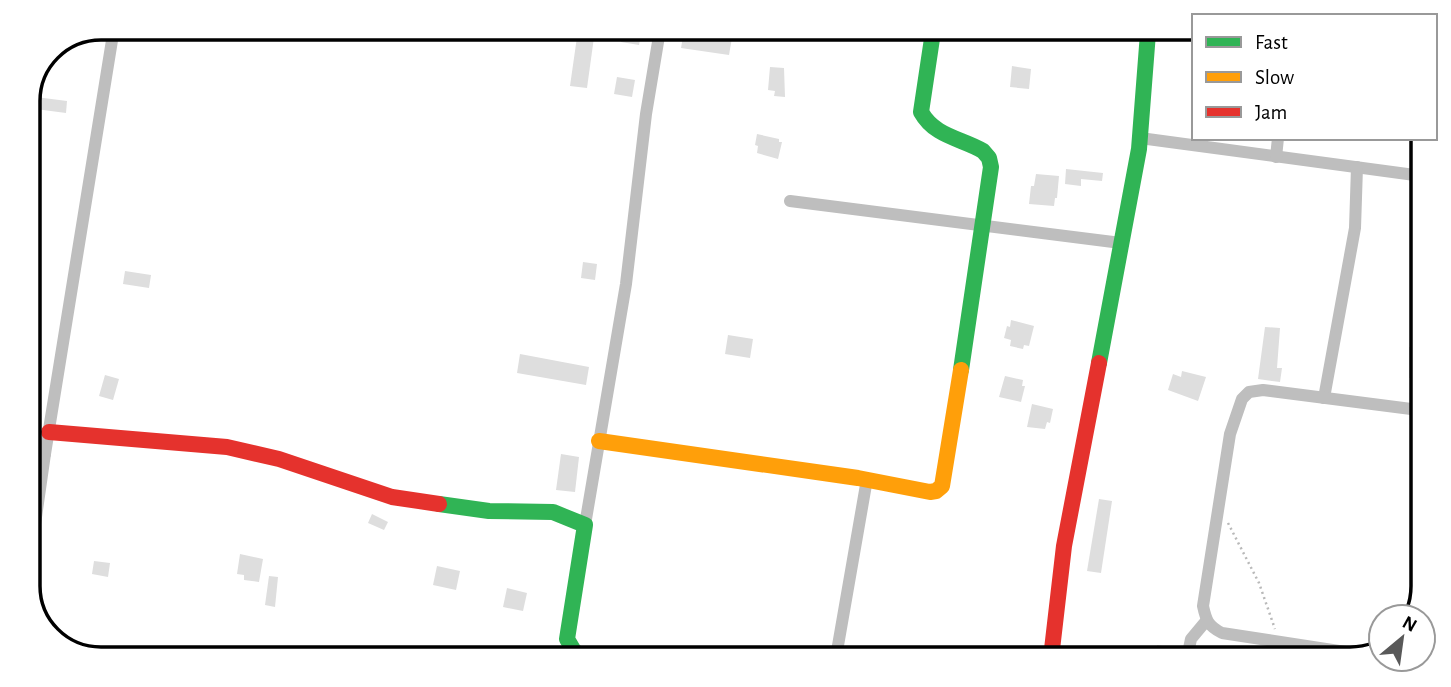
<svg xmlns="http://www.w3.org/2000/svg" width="1451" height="687" font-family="'Alegreya Sans',sans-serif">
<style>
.building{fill:#dedede}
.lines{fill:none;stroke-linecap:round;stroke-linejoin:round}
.path{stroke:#b9b9b9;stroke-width:2.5;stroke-dasharray:2 3.5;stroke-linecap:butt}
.street{stroke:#bebebe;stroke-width:12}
.fast{stroke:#30b455;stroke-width:16}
.slow{stroke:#ff9f0a;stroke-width:16}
.jam{stroke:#e5322d;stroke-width:16}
.rim{fill:none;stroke:#000;stroke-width:3.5}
</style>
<rect width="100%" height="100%" fill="#fff"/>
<g class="building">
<polygon points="578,30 595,30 587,88 570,86"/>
<polygon points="623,30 642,30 639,45 621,42"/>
<polygon points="684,31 733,32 729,55 681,48"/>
<polygon points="1012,66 1031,69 1029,89 1010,87"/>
<polygon points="770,67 784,68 785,97 774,96 775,91 768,90"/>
<polygon points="617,77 635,80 632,97 614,94"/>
<polygon points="28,96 67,101 66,113 28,108"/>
<polygon points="757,134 779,139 779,142 782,142 778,159 757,153 758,146 755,145"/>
<polygon points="1066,169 1103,173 1102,181 1081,179 1081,186 1065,184"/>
<polygon points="1036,174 1059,176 1057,198 1055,198 1054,206 1029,204 1031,186 1034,186"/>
<polygon points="583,262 597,264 595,280 581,278"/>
<polygon points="125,271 151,275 149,288 123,284"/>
<polygon points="1011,320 1034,326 1029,346 1024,345 1023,349 1010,346 1011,340 1004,338 1007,326 1010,327"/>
<polygon points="1265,327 1280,328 1277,368 1282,368 1280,382 1258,379"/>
<polygon points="728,335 753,339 750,358 725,354"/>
<polygon points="1409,347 1420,347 1420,379 1409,378"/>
<polygon points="520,354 589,367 586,385 517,373"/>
<polygon points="1182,371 1206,377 1198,401 1168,390 1173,374 1181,377"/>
<polygon points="105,375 119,379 113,400 99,396"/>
<polygon points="1005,376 1023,380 1022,386 1025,386 1021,402 999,397"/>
<polygon points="1032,404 1053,409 1050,423 1047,422 1045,429 1027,427"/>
<polygon points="561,454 579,457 575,492 556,490"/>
<polygon points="1099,499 1112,501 1101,573 1087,571"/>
<polygon points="372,514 388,522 384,530 368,523"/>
<polygon points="240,554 263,559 259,582 244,580 244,575 237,574"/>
<polygon points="94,561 110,563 108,577 92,574"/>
<polygon points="437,566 460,571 456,590 433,585"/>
<polygon points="269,576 278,577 275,607 265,605"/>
<polygon points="507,588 527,593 523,611 503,607"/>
<polygon points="1157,645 1180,649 1178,658 1155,658"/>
</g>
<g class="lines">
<polyline class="path" points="1228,523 1259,583 1275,629"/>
<g class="street">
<polyline points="1140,138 1422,176"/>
<polyline points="1276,157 1278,138"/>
<polyline points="790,201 1121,243"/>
<polyline points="1324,398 1355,228 1357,167"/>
<polyline points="28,456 45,454"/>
<polyline points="585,525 626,284 646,114 660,30"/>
<polyline points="28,573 45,454 114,28"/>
<polyline points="66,648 95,653"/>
<path d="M1365,655L1222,633C1208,626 1206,620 1203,606L1230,434L1242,399L1249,392L1263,390L1419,410"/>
<polyline points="836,657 867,479"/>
<polyline points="1187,658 1191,639 1206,621"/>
</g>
<g class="fast">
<path d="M933,32L921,112C935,137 961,138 983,151L989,158L991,167L961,370"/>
<polyline points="1099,363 1139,149 1148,33"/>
<polyline points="439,504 489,511 553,512 585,525 567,639 574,651 582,656"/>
</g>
<polyline class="slow" points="599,441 858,478 930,492 936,491 942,486 961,370"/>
<g class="jam">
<polyline points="49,432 227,447 279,459 392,497 439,504"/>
<polyline points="1051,658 1064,546 1099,363"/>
</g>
</g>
<path d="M0 0H1451V687H0ZM101 40H1350A61 61 0 0 1 1411 101V586A61 61 0 0 1 1350 647H101A61 61 0 0 1 40 586V101A61 61 0 0 1 101 40Z" fill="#fff" fill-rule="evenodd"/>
<path class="rim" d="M101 40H1350A61 61 0 0 1 1411 101V586A61 61 0 0 1 1350 647H101A61 61 0 0 1 40 586V101A61 61 0 0 1 101 40Z"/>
<rect x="1192" y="14" width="245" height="126" fill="#ffffff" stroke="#999999" stroke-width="2"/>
<rect x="1206" y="37" width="35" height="10" fill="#30b455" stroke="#999999" stroke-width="2"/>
<text x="1255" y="49" font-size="21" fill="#000000">Fast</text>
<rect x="1206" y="72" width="35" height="10" fill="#ff9f0a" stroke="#999999" stroke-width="2"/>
<text x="1255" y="84" font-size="21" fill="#000000">Slow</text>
<rect x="1206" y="107" width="35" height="10" fill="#e5322d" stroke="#999999" stroke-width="2"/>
<text x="1255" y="119" font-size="21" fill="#000000">Jam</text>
<g transform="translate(1402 638) rotate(29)"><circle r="33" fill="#ffffff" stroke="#999999" stroke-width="2"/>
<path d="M0-5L12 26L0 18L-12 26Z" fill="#595959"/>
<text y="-10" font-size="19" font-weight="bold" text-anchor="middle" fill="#000000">N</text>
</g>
</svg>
